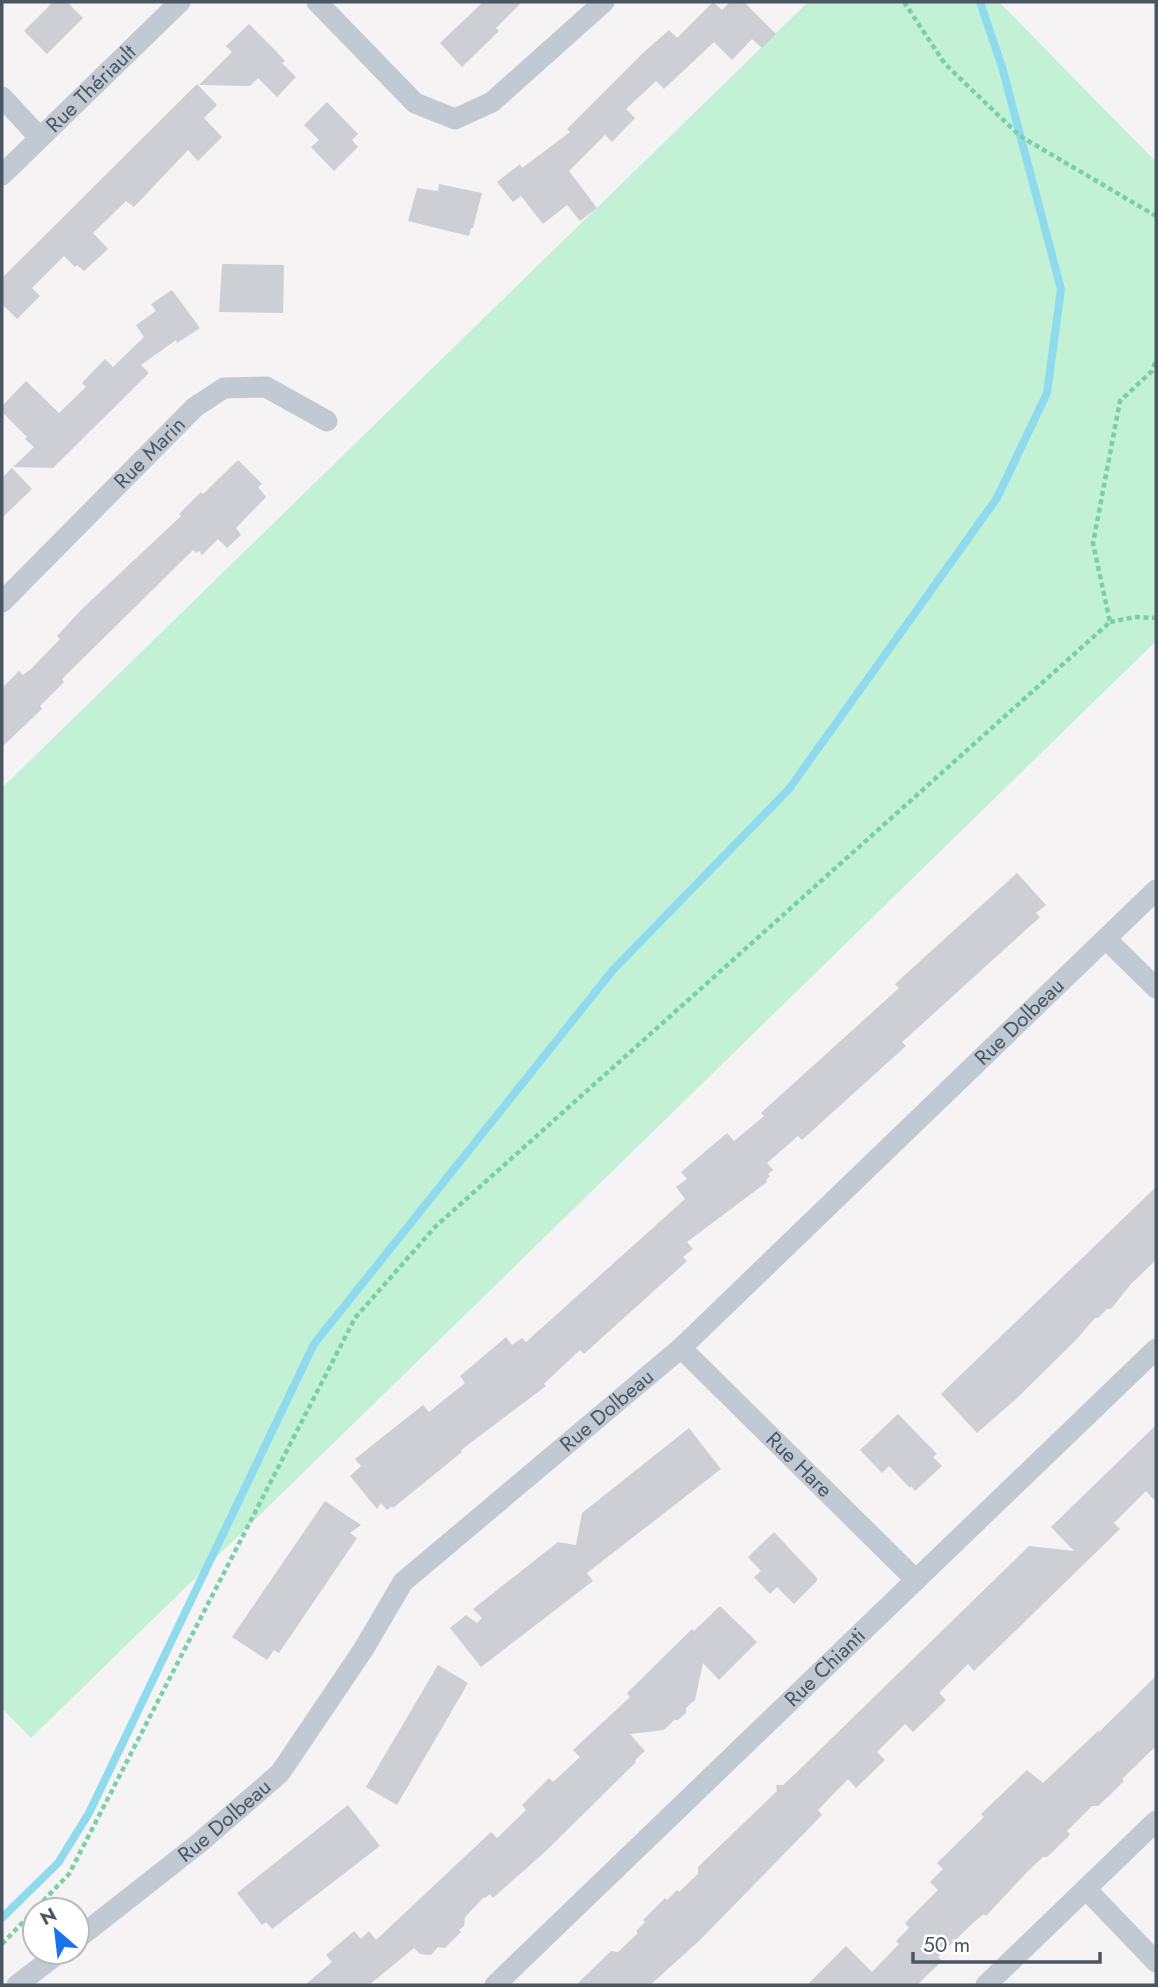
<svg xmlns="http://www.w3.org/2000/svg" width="1158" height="1987" font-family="Jost,sans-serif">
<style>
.green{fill:#c3f1d5}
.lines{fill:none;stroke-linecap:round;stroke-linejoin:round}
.stream{stroke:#90daee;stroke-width:8}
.building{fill:#cdcfd5}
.path{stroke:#7ad0a6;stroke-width:4.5;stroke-dasharray:5 3.5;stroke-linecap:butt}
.minor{stroke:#c1cad2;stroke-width:21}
.labels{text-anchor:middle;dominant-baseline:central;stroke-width:5;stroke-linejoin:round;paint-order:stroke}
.street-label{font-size:21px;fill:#4a5661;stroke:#fff}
</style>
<rect width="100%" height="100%" fill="#f5f3f3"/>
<polygon class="green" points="808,2 999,2 1156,162 1156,641 31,1738 2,1708 2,788"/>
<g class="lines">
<polyline class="stream" points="2,1918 58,1863 89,1813 314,1344 613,970 789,789 997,498 1047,393 1061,289 1002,67 980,2"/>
</g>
<g class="building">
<polygon points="53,2 67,2 83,18 47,54 24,31"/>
<polygon points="483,2 522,2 496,28 499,31 462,67 440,43"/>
<polygon points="713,2 722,10 730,2 744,2 776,34 762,48 752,39 732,60 714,42 664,89 656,81 626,109 635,118 612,142 605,135 569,171 597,208 580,221 567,205 543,224 521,196 513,202 497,182 520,164 522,168 570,132 567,129 643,53 669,30 677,38"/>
<polygon points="249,24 275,50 285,61 282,63 296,77 277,97 258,78 250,86 199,85 232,52 226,46"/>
<polygon points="197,84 217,105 204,118 222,137 198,161 188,150 134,207 126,201 93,233 108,249 84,271 77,265 75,267 64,256 32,288 40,296 17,319 2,304 2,278"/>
<polygon points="327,102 358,134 352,140 358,147 334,171 311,147 319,140 304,125"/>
<polygon points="439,184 482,193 473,228 471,228 469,236 408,221 417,188 438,191"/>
<polygon points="222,264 284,265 283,313 219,312"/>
<polygon points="172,290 200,328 177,343 176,340 141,365 149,373 53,468 13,467 34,447 25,439 27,437 2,412 2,406 26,381 59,413 86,387 82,383 105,359 113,367 144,337 136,325 156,311 151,304"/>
<polygon points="238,460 262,484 258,487 266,497 236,528 241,535 227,548 218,539 202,555 199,551 196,553 193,550 62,679 64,682 40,706 42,709 2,747 2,688 19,671 23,675 31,669 60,639 57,636 82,609 181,516 179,514 201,492 203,494"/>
<polygon points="12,468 32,489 2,518 2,478"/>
<polygon points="1017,873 1046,905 1036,913 1040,917 911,1034 902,1042 906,1046 802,1140 798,1136 767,1163 773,1170 768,1174 770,1176 766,1180 767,1182 687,1242 693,1249 683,1257 687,1261 584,1354 580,1350 548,1380 544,1384 546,1386 465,1447 461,1451 462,1452 393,1508 392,1506 387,1510 381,1503 377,1509 350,1476 361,1466 355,1459 423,1405 429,1412 445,1399 465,1383 460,1376 506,1337 512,1345 522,1338 526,1342 685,1199 676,1187 687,1179 681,1172 727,1133 734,1141 764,1116 761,1113 899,988 895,984"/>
<polygon points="1156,1187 1156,1260 1130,1285 1111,1309 1107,1309 1098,1318 1095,1318 1075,1341 1017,1398 977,1433 941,1394"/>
<polygon points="898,1414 937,1454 933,1457 942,1466 915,1491 911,1486 910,1488 889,1466 882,1473 860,1450"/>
<polygon points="1156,1425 1156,1502 1146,1491 1114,1523 1120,1529 974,1671 968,1664 939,1693 946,1700 913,1732 905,1724 877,1752 885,1760 856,1788 848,1779 818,1810 822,1815 699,1941 650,1985 576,1985 611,1951 618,1952 638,1933 636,1931 645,1922 643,1920 665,1898 667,1900 677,1890 679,1892 698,1874 698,1867 777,1791 776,1785 783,1785 796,1773 1029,1546 1074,1551 1051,1527"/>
<polygon points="689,1428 721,1469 587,1573 593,1581 481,1667 450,1628 466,1615 477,1623 482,1618 473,1609 558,1542 576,1545 582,1513"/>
<polygon points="325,1501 361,1525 350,1533 357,1538 279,1653 274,1650 267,1660 232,1637"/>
<polygon points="774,1532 817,1578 817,1581 794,1604 777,1587 770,1594 754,1577 761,1571 748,1557"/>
<polygon points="720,1606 757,1642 719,1680 703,1663 695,1700 686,1708 686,1713 678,1720 674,1720 664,1730 630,1734 645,1751 635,1760 636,1762 548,1849 493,1898 490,1894 485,1898 484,1897 465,1917 464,1926 459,1930 461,1932 445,1948 438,1947 431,1955 420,1954 414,1948 369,1985 305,1985 332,1962 326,1955 354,1931 361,1939 369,1931 376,1940 491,1832 497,1838 526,1810 522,1805 549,1778 553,1782 580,1757 573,1750 630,1697 627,1693 692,1629 694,1631"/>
<polygon points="438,1665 468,1683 397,1805 366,1787"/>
<polygon points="1156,1676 1156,1746 1122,1779 1124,1781 1111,1794 1098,1806 1092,1806 1067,1831 1070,1834 1068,1837 1047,1857 1043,1857 1028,1871 986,1916 984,1914 975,1921 938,1957 942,1961 917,1985 807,1985 846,1946 872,1972 899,1944 896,1941 909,1928 905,1923 938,1890 930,1882 943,1869 937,1863 984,1817 981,1814 1027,1770 1043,1783 1098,1731 1099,1732"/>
<polygon points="348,1805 380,1846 272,1929 266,1922 262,1925 237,1893"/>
</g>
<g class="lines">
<g class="path">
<polyline points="904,2 945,64 1020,136 1156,216"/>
<polyline points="1110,622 1135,617 1156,618"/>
<polyline points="2,1944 69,1874 355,1318 435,1227 1110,622 1093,543 1120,401 1152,371 1156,360"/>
</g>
<g class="minor">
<polyline points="317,2 415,103 455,119 492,102 604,2"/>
<polyline points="2,97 39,137"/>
<path id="s1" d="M2,175L180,2"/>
<path id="s2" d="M2,602L195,407L224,388L266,387L327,421"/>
<polyline points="1106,939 1156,988"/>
<path id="s3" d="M681,1348L916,1580"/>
<polyline points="1086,1889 1156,1962"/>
<path id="s4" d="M77,1939L198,1844L280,1773L363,1650L403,1582L681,1348L1156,890"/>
<polyline points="17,1985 60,1952"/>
<path id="s5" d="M495,1985L1156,1349"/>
<polyline points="986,1985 1156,1821"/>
</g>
</g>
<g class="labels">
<g class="street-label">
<text stroke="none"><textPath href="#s1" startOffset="124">Rue Thériault</textPath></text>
<text stroke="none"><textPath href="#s2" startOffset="210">Rue Marin</textPath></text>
<text stroke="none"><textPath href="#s4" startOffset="1323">Rue Dolbeau</textPath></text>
<text stroke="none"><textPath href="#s4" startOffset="756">Rue Dolbeau</textPath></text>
<text stroke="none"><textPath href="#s3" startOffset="166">Rue Hare</textPath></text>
<text stroke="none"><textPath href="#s5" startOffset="458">Rue Chianti</textPath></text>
<text stroke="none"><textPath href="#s4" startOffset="189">Rue Dolbeau</textPath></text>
</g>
</g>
<rect width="1158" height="1987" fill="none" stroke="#4a5661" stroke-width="7"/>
<g transform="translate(56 1931) rotate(332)"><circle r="33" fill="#ffffff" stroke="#b7bbc0" stroke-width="2"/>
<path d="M0-5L12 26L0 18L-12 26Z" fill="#1a73e8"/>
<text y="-10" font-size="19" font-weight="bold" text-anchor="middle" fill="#4a5661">N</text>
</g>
<path d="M913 1952v10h187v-10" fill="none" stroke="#4a5661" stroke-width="3.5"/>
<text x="923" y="1952" font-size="21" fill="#4a5661" stroke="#ffffff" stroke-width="5" paint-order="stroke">50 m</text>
</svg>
